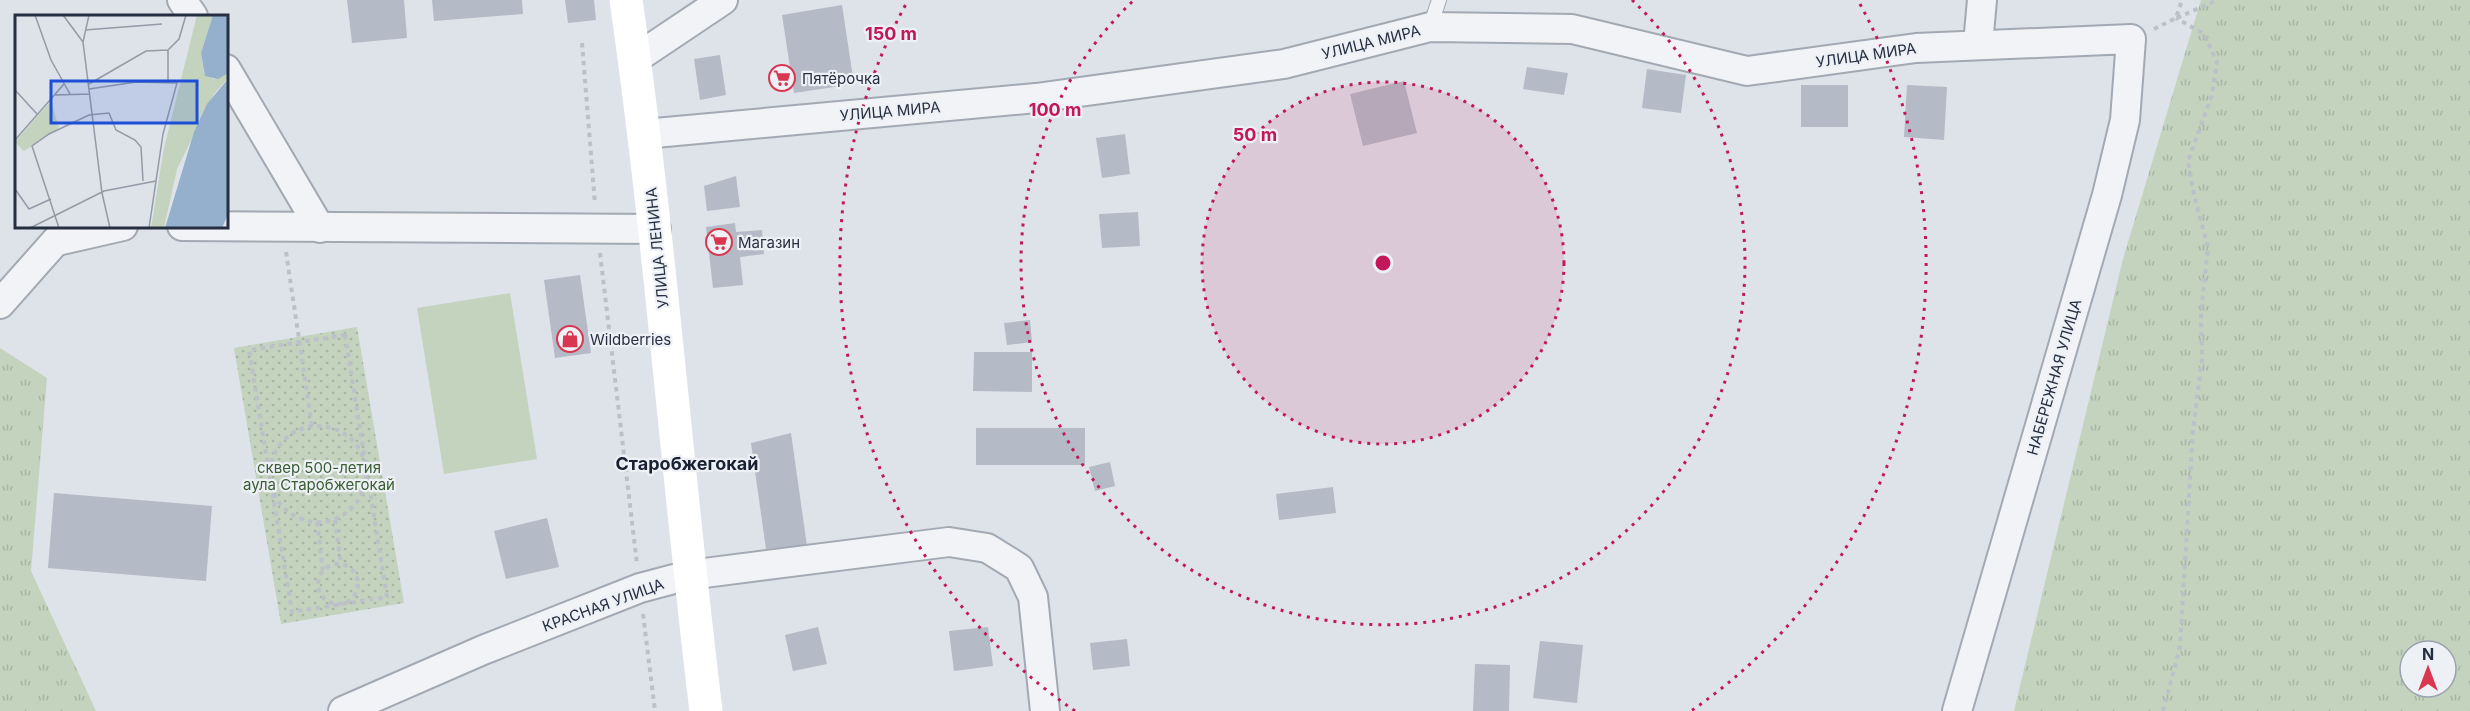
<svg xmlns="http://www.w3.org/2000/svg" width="2470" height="711" font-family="Inter,sans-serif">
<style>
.grass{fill:url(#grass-tufts);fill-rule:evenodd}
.park{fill:url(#park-dots)}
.garden{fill:#c3d3be}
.building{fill:#b4bbc6}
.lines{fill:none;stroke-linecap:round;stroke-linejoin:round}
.lane-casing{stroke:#a3a9b3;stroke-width:16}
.street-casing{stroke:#a3a9b3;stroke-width:32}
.path{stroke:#bcc0c8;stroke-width:4;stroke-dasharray:4.5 4.5;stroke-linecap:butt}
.lane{stroke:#f1f3f7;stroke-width:14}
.street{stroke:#f1f3f7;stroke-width:28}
.secondary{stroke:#fff;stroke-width:33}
.ring{fill:none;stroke:#c2185b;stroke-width:3;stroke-dasharray:3 6}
.labels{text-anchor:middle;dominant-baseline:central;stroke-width:4.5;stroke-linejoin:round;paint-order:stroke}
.street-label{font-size:15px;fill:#262f41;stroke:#edf1f6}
.poi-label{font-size:15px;fill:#262f41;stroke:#edf1f6;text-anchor:start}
.park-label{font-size:15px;fill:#3a5d32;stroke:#edf1f6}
.quarter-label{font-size:18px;font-weight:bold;fill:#182031;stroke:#edf1f6}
.inset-road{fill:none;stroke:#949aa6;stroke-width:1.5}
.view{fill:#1d4ed8;fill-opacity:0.15;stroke:#1d4ed8;stroke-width:3}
.inset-edge{fill:none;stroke:#262f41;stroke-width:3}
.centre{fill:#c2185b;stroke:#edf1f6;stroke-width:3}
.ring-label{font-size:18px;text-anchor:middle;font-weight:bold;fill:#c2185b;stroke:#edf1f6;stroke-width:4.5;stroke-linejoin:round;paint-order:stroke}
</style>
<defs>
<pattern id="grass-tufts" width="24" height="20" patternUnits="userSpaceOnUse" patternTransform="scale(1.5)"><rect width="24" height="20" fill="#c3d3be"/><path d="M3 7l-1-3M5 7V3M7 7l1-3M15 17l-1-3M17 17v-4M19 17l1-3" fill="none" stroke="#a7b5a4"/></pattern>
<pattern id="park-dots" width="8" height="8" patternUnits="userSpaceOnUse" patternTransform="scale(1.5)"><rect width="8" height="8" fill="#c3d3be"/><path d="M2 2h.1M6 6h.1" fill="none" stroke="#a7b5a4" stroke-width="1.8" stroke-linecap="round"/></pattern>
</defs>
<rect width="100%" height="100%" fill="#dee2e9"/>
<g class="grass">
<path d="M2201,0H2470V711H2014L2123,259ZM2410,651H2446V687H2410Z"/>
<polygon points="0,348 47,378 31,571 96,711 0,711"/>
</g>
<polygon class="park" points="357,327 404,603 281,624 234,348"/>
<polygon class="garden" points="510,293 537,459 444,474 417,308"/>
<g class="building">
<polygon points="347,0 404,0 407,38 352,43"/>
<polygon points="432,0 522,0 523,14 434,21"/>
<polygon points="565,0 594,0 596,20 568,23"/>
<polygon points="842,5 854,84 794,93 782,15"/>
<polygon points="720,55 726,95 700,100 694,59"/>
<polygon points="1527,67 1568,73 1564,95 1523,89"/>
<polygon points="1647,69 1686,75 1681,113 1642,108"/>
<polygon points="1404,81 1417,133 1363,146 1350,94"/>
<rect x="1801" y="85" width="47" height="42"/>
<polygon points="1907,85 1947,87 1944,140 1904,137"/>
<polygon points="1125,134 1130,174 1102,178 1096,138"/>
<polygon points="736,176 740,207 707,211 704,186"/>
<polygon points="1138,212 1140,246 1102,248 1099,214"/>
<polygon points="735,223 736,232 762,230 764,254 740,257 743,285 713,288 706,227"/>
<polygon points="580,275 591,353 555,358 544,280"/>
<polygon points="1030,320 1032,342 1007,345 1004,323"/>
<polygon points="974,352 1032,352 1032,392 973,391"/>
<rect x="976" y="428" width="109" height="37"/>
<polygon points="791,433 807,546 766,549 751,443"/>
<polygon points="1110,462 1115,486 1095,491 1089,467"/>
<polygon points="1333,487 1336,513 1279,520 1276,494"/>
<polygon points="54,493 212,506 206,581 48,568"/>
<polygon points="547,518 559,567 506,579 494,531"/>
<polygon points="818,627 827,664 793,671 785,635"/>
<polygon points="988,627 993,666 954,671 949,631"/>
<polygon points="1127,639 1130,666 1093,670 1090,643"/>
<polygon points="1540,641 1583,645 1577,703 1533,698"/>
<polygon points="1475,664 1510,665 1509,711 1473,711"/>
</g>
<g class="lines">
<defs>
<polyline id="lane" points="1430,27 1439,0"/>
<g id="street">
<polyline points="182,0 193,16"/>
<polyline points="1978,44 1982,0"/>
<polyline points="635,59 723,0"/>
<polyline points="226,69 320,228"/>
<polyline points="644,134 1036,98 1284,64 1430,27 1572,29 1747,71 1916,48 2131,39 2125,120 2107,195 1957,711"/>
<polyline points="182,226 656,229"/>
<polyline points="57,241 123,226"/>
<polyline points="0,304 69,226"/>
<polyline points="343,711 483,650 640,588 689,575 949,542 987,548 1019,568 1033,597 1045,711"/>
</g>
</defs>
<use href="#lane" class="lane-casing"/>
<use href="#street" class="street-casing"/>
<g class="path">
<polyline points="2177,18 2217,0"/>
<polyline points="2154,29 2176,18 2182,0"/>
<polyline points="582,43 595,204"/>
<polyline points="286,252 312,426"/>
<polyline points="600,253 637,564"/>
<polygon points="345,335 387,597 292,612 249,350"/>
<circle cx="318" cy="474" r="48"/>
<polyline points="335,520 341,564"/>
<polyline points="317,522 323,570"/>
<circle cx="338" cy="584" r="20"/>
<polyline points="643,614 655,711"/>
<polyline points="2163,711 2180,647 2193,430 2202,359 2201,313 2208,247 2194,195 2188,161 2212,95 2217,62 2204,34 2176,18"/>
</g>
<use href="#lane" class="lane"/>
<use href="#street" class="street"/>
<path class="secondary" d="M626,0C660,236 677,474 706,711"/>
</g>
<circle cx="1383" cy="263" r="181" fill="#c2185b" fill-opacity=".12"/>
<g class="ring">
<circle cx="1383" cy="263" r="181"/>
<path d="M1632 0A362 362 0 1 1 1134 0"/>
<path d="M1075 711A543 543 0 0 1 906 4M1860 4A543 543 0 0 1 1691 711"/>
</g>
<defs>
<symbol id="supermarket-ring" viewBox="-11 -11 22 22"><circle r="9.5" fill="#edf1f6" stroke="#d9374f" stroke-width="1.5"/><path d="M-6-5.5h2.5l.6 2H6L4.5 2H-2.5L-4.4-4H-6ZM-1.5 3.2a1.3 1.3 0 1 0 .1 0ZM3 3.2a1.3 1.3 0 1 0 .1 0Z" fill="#d9374f"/></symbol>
<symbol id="shop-ring" viewBox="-11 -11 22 22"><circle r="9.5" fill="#edf1f6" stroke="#d9374f" stroke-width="1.5"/><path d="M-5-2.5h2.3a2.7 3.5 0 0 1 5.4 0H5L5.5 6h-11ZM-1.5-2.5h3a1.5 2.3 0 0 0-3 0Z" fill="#d9374f"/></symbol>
</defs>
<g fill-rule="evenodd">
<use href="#supermarket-ring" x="767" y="63" width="30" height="30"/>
<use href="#supermarket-ring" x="704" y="227" width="30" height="30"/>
<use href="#shop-ring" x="555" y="324" width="30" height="30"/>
</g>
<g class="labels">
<g class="street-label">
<text transform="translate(1371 42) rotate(-14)">УЛИЦА МИРА</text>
<text transform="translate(1866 55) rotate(-8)">УЛИЦА МИРА</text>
<text transform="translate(890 111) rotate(-5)">УЛИЦА МИРА</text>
<text transform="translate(657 248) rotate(-96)">УЛИЦА ЛЕНИНА</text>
<text transform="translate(2054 377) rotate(-74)">НАБЕРЕЖНАЯ УЛИЦА</text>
<text transform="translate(603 605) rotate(-20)">КРАСНАЯ УЛИЦА</text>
</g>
<g class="poi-label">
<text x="802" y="78">Пятёрочка</text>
<text x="738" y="242">Магазин</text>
<text x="590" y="339">Wildberries</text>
</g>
<g class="park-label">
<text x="319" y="467">сквер 500-летия<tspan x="319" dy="17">аула Старобжегокай</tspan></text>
</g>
<g class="quarter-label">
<text x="687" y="463">Старобжегокай</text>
</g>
</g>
<g transform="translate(15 15)">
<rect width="213" height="213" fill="#dee2e9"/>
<path d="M182,0H198L186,38L189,58L199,64L213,58V63L199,79L162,154L149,213H136L149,133ZM36,86L44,113L9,136L0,127Z" fill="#c3d3be"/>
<path d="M198,0H213V58L203,64L190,61L186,38ZM213,64V199L207,213H150L179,117L192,89Z" fill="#95b0cc"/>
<path class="inset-road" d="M20,0L36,45L55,79M48,0L68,27M74,0L68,27L87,178L95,213M70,15L147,9M153,35L164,24L171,0M153,68V35M74,69L131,36L153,35M74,74L121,67L162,68L148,119L134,213M0,75L22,99M40,80L75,79M0,125L49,69M0,174L14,194L36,184M15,213L89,176L141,166M44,213L17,131L34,119L74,100L94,98L101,115L120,125L126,132L128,166"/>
<path class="view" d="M36,66H182V108H36Z"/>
<rect width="213" height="213" class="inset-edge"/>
</g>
<circle cx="1383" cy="263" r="9" class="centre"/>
<g class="ring-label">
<text x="891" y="40">150 m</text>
<text x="1055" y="116">100 m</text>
<text x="1255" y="141">50 m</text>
</g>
<g transform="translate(2428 669)"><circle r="28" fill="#edf1f6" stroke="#9da3ae" stroke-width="1.5"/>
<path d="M0-4.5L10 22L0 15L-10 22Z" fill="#d9374f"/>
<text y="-9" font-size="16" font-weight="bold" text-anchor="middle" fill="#262f41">N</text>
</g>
</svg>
